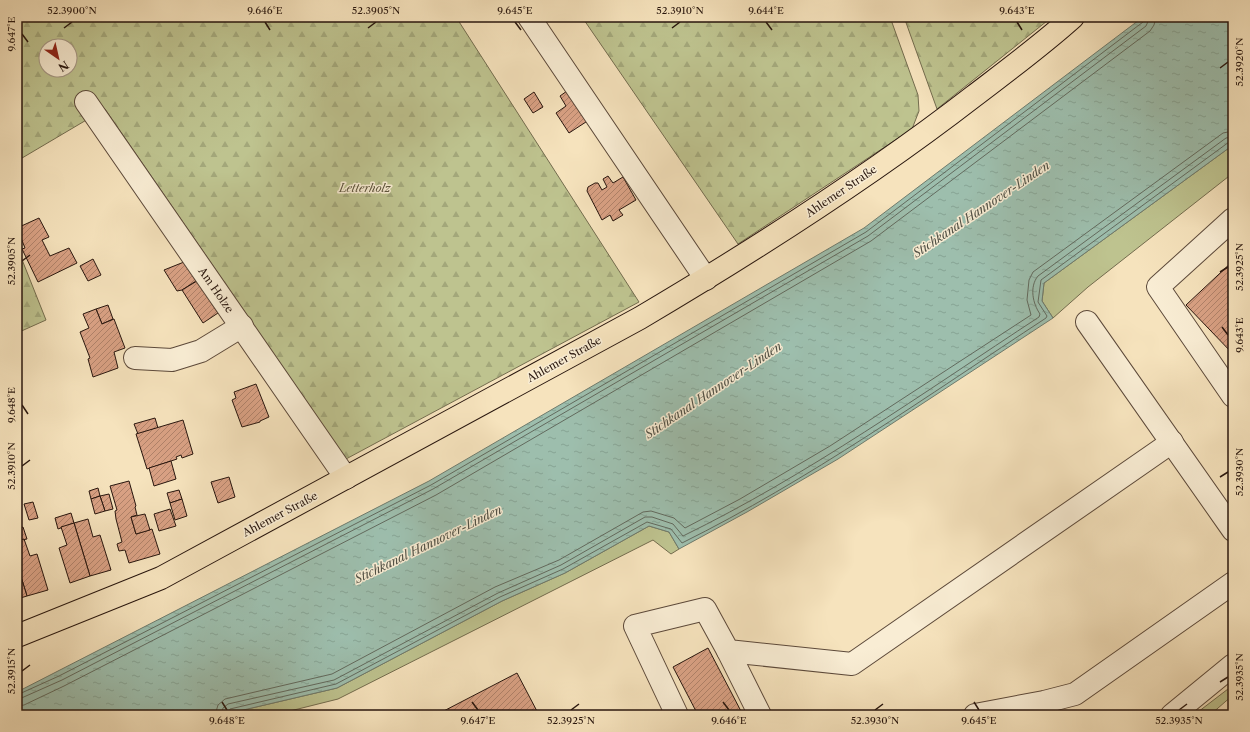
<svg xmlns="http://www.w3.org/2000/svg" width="1250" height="732" font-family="'Libre Caslon Text',serif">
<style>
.grass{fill:#bec38f;stroke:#736c4e}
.forest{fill:url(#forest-firs);stroke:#736c4e;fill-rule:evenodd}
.water{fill:url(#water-ripples);stroke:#6e7b6d}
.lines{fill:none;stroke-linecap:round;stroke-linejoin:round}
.shore{stroke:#626a5e;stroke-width:1}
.building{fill:url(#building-hatch);stroke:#28160e}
.minor-casing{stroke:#5c493a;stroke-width:24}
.major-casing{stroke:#28160e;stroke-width:24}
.minor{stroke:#f9edd4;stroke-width:22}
.major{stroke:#f6e3bd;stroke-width:22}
.ticks{fill:none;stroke:#28160e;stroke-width:1.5}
.labels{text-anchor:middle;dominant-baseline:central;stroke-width:3;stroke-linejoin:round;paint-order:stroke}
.park-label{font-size:11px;font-style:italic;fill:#5c533b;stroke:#f9edd4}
.street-label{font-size:11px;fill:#28160e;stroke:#f9edd4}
.water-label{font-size:12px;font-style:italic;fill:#515146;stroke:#f9edd4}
.neatline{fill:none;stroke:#28160e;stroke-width:1.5}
.ticks-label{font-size:10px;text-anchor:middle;fill:#28160e}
</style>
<defs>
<pattern id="forest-firs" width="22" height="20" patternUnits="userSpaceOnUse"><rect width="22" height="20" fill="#bec38f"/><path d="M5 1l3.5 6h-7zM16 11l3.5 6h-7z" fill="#a3a77a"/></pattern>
<pattern id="water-ripples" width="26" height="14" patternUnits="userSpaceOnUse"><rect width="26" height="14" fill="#9dbead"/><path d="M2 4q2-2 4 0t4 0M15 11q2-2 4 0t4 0" fill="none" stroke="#87a394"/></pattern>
<pattern id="building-hatch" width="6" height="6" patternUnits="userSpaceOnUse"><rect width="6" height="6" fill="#d9a184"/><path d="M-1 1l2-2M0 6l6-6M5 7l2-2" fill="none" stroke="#b0826a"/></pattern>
</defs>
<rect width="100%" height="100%" fill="#f6e3bd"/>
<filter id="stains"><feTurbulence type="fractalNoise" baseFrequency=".005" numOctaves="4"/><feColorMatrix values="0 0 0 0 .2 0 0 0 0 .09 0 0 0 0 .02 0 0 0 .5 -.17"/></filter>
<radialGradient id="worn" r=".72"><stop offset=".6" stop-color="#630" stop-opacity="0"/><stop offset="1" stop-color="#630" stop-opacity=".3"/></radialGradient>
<g class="grass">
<polygon points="1233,145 1233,173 1088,287 1053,318 1042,301 1044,283"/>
<polygon points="649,526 669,532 679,549 671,554 653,540 338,699 274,715 222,715 337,688 502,601 565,573"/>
<polygon points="1233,687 1233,695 1210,715 1194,715 1228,689"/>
</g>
<g class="forest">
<path d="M17,17H456L639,302L346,459L105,109L17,161ZM46,46H70V70H46Z"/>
<polygon points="582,17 890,17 918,95 919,111 912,129 738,244"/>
<polygon points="904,17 1052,17 937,109"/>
<polygon points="17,247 46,320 17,333"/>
</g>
<polygon class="water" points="1143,17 1233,17 1233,145 1044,283 1042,301 1053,318 838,459 747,512 679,549 669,532 649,526 565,573 502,601 337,688 222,715 17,715 17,692 429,481 864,228"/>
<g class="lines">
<g class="shore">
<polyline points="17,695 59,676 431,485 866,232 1143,22 1145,17"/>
<polyline points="17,700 62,680 433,489 868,236 1146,26 1150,17"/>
<polyline points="17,706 24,705 64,686 436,495 871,241 1150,31 1154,25 1156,17"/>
<polyline points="215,715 218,705 225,699 332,674 495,587 559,560 643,512 651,511 674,518 685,528 740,499 830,446 1031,315 1027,300 1029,280 1033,272 1223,133 1233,131"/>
<path d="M221,715L223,708L228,704L334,680L498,593L561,565L645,517H652L673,524L683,536C808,475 923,393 1039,317L1040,314C1033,304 1029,287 1038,276L1226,138L1233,137"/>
<path d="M226,715L230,709L336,684L500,597L563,569L647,522L671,529L682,543C809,480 927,396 1046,318L1047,316L1038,302L1041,280L1229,142H1233"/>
</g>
</g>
<g class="building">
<polygon points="567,91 589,120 569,133 556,113 566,106 560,96"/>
<polygon points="534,92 543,107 533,113 524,99"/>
<polygon points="608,176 613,183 623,177 636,200 619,210 623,215 613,221 610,215 602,220 587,191 588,187 595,183 598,183 602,190 607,187 603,179"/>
<polygon points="39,218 49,237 42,240 50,256 69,248 77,263 38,282 22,249 25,248 17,228"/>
<polygon points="93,259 101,275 88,281 80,266"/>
<polygon points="1233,261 1233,354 1186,305"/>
<polygon points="184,262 196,281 182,290 177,291 164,270"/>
<polygon points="197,281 218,313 203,323 182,290"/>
<polygon points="108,305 113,319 102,324 96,309"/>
<polygon points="96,309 102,324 114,319 125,348 114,352 118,368 93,377 88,359 90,358 80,332 89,328 83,314"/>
<polygon points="256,384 269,417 260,421 260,422 242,427 232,400 236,398 234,392"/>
<polygon points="155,418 158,428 138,434 134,424"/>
<polygon points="183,420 193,454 182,458 181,455 176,457 177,459 147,469 136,434"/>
<polygon points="171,461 176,479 154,486 149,468"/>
<polygon points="229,477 235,497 218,503 211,482"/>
<polygon points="129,481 136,506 135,507 137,515 131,517 136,534 152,529 160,554 129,563 125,550 119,551 117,544 122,542 116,519 115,511 117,510 110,486"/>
<polygon points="98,488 100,496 91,499 89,491"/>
<polygon points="179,490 182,499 170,503 167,493"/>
<polygon points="109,494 113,509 105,511 100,496"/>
<polygon points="100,496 105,511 95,514 91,499"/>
<polygon points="182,499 187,516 175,520 170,503"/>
<polygon points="33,502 38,518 29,520 24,504"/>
<polygon points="170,509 176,526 159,531 154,514"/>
<polygon points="71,513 74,523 58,529 55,518"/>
<polygon points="145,514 150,530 136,534 131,517"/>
<polygon points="88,519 93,537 100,535 111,570 90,576 74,523"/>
<polygon points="74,523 90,576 70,583 59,548 67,545 61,527"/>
<polygon points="23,527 27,539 17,541 17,529"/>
<polygon points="24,539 30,556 37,554 48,590 27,596 17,564 17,541"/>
<polygon points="17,564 27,596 17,599"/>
<polygon points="708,648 743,715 698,715 673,667"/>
<polygon points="517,673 539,715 436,715"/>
</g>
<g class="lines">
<defs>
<g id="minor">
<polyline points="529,17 706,279"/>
<polyline points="86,102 346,478"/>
<polyline points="1233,219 1158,287 1233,396"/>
<polyline points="1087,322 1233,530"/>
<polyline points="135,358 172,360 201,351 242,326"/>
<polyline points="728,651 760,715"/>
<polyline points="677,715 635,626 705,609 728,651 852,664 1172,442"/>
<polyline points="975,715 1044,702 1075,694 1233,583"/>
<polyline points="1172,715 1233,665"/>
</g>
<path id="major" d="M17,636L161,578L640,318C755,250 868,178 974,96C1008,70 1042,45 1073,17"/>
</defs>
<use href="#minor" class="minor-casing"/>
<use href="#major" class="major-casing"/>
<use href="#minor" class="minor"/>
<use href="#major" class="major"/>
</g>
<path class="ticks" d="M265,22L270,30M515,22L521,30M766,22L772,30M1017,22L1022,30M64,28L72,22M368,28L376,22M672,28L680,22M22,34L28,42M1220,68L1228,62M22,261L30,255M1220,272L1228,267M1222,327L1228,335M22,405L28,414M22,466L30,460M1220,477L1228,472M22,671L30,665M1220,682L1228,677M222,702L227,710M472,702L478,710M723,702L729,710M974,702L979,710M571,710L579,704M875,710L883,704M1179,710L1187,704"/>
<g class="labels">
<g class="park-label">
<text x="365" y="188">Letterholz</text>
</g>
<g class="street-label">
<text transform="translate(841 191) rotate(-34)">Ahlemer Straße</text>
<text transform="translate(216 290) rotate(55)">Am Holze</text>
<text transform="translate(564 359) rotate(-29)">Ahlemer Straße</text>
<text transform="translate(280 514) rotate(-28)">Ahlemer Straße</text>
</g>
<g class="water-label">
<text transform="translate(981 209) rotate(-34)">Stichkanal Hannover-Linden</text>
<text transform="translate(713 390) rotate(-34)">Stichkanal Hannover-Linden</text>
<text transform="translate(428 544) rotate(-26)">Stichkanal Hannover-Linden</text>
</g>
</g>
<rect width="1250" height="732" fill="none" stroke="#f6e3bd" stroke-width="44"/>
<g transform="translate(58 58) rotate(146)"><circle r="19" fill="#f9edd4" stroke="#a59785"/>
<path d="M0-3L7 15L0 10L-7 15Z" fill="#8f2418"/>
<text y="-6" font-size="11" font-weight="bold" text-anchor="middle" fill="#28160e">N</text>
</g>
<rect x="22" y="22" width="1206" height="688" class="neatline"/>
<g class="ticks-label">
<text x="72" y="14">52.3900°N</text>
<text x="265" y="14">9.646°E</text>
<text x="376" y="14">52.3905°N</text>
<text x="515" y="14">9.645°E</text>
<text x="680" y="14">52.3910°N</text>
<text x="766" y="14">9.644°E</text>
<text x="1017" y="14">9.643°E</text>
<text transform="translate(11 34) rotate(-90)" y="4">9.647°E</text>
<text transform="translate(1239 62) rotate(-90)" y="4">52.3920°N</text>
<text transform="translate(11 261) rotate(-90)" y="4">52.3905°N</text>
<text transform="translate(1239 267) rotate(-90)" y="4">52.3925°N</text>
<text transform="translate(1239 335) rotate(-90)" y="4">9.643°E</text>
<text transform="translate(11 405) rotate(-90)" y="4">9.648°E</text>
<text transform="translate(11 466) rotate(-90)" y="4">52.3910°N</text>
<text transform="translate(1239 472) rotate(-90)" y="4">52.3930°N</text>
<text transform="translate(11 671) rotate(-90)" y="4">52.3915°N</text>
<text transform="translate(1239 677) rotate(-90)" y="4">52.3935°N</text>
<text x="227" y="724">9.648°E</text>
<text x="478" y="724">9.647°E</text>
<text x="571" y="724">52.3925°N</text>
<text x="729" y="724">9.646°E</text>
<text x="875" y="724">52.3930°N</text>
<text x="979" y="724">9.645°E</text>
<text x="1179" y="724">52.3935°N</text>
</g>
<rect width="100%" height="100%" filter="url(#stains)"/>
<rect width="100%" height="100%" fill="url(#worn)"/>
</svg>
